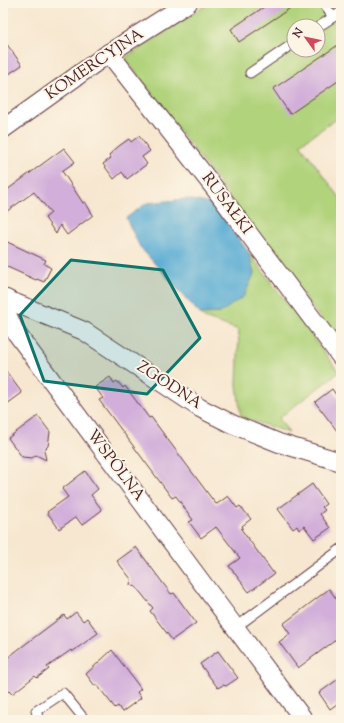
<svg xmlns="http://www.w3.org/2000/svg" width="344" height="723" font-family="'Sorts Mill Goudy',serif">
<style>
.green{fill:#b1d37b;stroke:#7e7953;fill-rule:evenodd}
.water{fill:#57abd3;stroke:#50657f}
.building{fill:#d2afda}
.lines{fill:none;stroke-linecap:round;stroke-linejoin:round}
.lane-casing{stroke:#643d44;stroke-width:11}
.street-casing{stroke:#643d44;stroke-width:20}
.lane{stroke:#fff;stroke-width:9}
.street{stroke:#fff;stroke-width:18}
.marked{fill:#0f766e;fill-opacity:0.2;stroke:#0f766e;stroke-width:3;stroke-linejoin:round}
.labels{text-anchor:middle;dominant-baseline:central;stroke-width:4;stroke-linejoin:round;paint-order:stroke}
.street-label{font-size:16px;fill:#4a1f2b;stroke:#fcf5e5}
</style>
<rect width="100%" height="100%" fill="#fcf5e5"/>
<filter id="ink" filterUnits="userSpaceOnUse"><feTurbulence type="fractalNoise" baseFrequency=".025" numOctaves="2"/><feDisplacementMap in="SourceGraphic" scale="8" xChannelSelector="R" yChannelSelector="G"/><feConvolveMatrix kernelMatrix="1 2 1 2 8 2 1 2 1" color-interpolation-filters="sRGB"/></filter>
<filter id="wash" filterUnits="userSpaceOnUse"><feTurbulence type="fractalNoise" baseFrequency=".012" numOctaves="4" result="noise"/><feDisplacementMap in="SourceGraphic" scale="16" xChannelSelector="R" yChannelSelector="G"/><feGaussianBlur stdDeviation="0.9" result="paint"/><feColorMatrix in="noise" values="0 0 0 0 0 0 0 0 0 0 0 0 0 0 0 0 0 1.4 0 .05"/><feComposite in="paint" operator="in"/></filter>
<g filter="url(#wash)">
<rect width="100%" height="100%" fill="#f7e7d0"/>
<g class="green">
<path d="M209,3H341V116L300,144L341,199V346L125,58ZM294,26H318V50H294Z"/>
<polygon points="249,253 339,372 279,418 289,433 241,417 237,385 239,330 204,318 200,314 220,313 254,274"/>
</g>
<polygon class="water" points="187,199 213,204 249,253 254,274 244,296 220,313 200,314 140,247 126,218 147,203"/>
<g id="blocks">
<g class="building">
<polygon points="270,3 298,3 239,42 231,29"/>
<polygon points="3,39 22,65 3,78"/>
<polygon points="341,43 341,79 290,114 273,89"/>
<polygon points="139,136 150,151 142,157 147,164 127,179 122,172 114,179 103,164 111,158 109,155 119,146 129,139 131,142"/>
<polygon points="64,148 75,162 62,171 83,203 85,202 93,215 67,235 60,225 56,234 45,218 51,213 34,192 3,214 3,193"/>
<polygon points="3,240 46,260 44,264 51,268 44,282 37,279 36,280 3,265"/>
<polygon points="3,367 22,393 3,407"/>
<polygon points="110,377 114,383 117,381 123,388 125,386 149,418 151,417 215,503 217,504 228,496 237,508 240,506 251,519 242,526 243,528 241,529 274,574 249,592 229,566 240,558 216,527 201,538 189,522 193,520 176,496 172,498 99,400 103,398 95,387"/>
<polygon points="332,389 341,402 341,436 315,402"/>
<polygon points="38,416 50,432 48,446 44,450 46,460 36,455 32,458 22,457 8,438"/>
<polygon points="85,471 98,489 91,495 102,510 82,525 76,517 59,529 47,512 68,497 62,489"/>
<polygon points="312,484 326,504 322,507 325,510 320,514 330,528 314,539 304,526 299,530 297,526 293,529 278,509"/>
<polygon points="136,547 171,594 174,593 196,623 172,640 150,611 153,608 136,587 130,585 131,579 117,561"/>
<polygon points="329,589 341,605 341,636 298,668 279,642 290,634 283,624"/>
<polygon points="76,612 83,621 87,618 98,633 72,652 71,650 47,667 49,669 37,678 35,676 12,694 9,691 3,695 3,661 64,615 67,619"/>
<polygon points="112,650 141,689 137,692 141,698 122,712 118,706 115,708 97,685 95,686 86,674"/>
<polygon points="218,651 238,678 226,686 223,685 218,688 200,664"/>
<polygon points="341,677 341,701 330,709 319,693"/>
</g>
</g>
</g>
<g filter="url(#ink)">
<use href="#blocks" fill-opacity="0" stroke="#643d44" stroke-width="1"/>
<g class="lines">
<defs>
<g id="lane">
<polyline points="323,3 333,17"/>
<polyline points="318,27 341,12"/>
<polyline points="250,73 294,43"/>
<polyline points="235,628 341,549"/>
<polyline points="39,720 36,711 63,693 85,720"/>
</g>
<g id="street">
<polyline points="109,53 216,190 341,357"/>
<polyline points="3,129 109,53 188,3"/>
<polyline points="3,298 84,331 200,408 232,424 279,443 341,462"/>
<polyline points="6,299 7,314 14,330 304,720"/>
</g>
</defs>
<use href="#lane" class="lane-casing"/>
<use href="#street" class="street-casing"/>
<use href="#lane" class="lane"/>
<use href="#street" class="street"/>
</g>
</g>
<path class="marked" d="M71,260L163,270L200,338L147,394L44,381L20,315Z"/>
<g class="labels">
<g class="street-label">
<text transform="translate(95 65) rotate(-34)">KOMERCYJNA</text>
<text transform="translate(226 204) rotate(53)">RUSAŁKI</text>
<text transform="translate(169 386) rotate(33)">ZGODNA</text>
<text transform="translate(115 466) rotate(53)">WSPÓLNA</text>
</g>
</g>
<rect width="344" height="723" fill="none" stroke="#fcf5e5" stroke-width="16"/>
<g transform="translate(306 38) rotate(303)"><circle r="19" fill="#fcf5e5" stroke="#b59f9b"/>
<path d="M0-3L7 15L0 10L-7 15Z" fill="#d1495b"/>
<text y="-6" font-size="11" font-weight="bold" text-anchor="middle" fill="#4a1f2b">N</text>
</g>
</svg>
